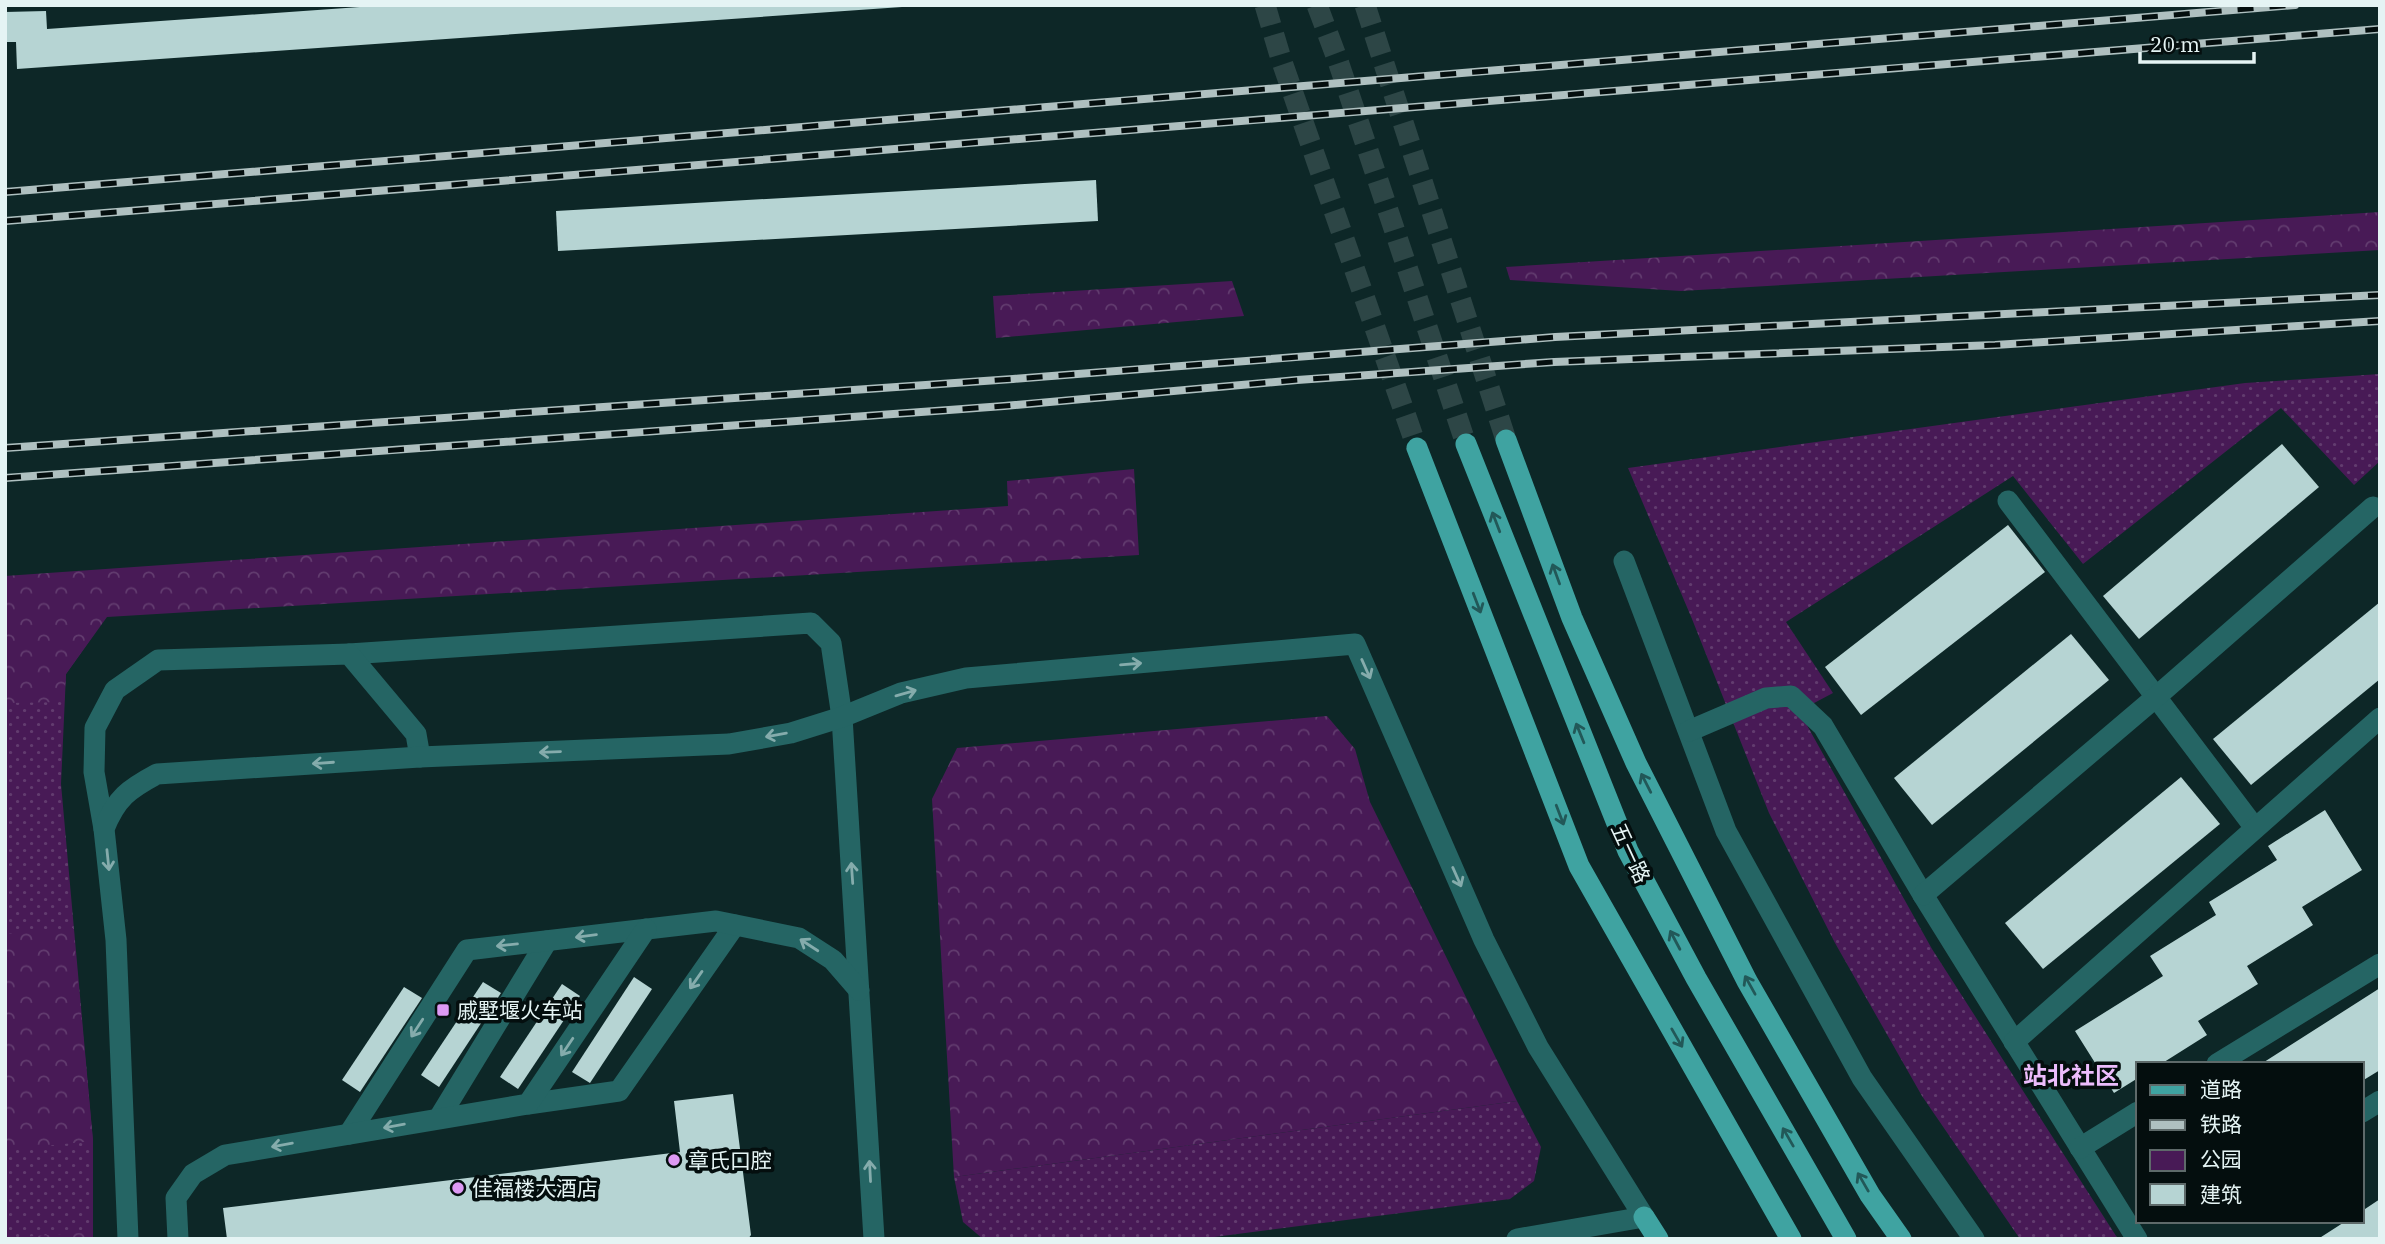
<svg xmlns="http://www.w3.org/2000/svg" width="2385" height="1244" font-family="'IBM Plex Serif','Noto Sans SC',serif">
<style>
.green{fill:url(#green-dots)}
.forest{fill:url(#forest-crowns)}
.building{fill:#b6d4d3}
.lines{fill:none;stroke-linecap:round;stroke-linejoin:round}
.major-tunnel{stroke:#2d4646;stroke-width:21;stroke-dasharray:21 10;stroke-linecap:butt}
.minor{stroke:#256564;stroke-width:21}
.major{stroke:#3fa3a1;stroke-width:21}
.rail-casing{stroke:#afc0c0;stroke-width:8}
.rail{stroke:#040e0e;stroke-width:5;stroke-dasharray:16;stroke-linecap:butt}
.oneway{stroke:#225858}
.oneway2{stroke:#85acac}
.poi-dot{fill:#dd99f3;stroke:#040e0e;stroke-width:2.5}
.labels{text-anchor:middle;dominant-baseline:central;stroke-width:7;stroke-linejoin:round;paint-order:stroke}
.street-label{font-size:21px;fill:#e5f4f4;stroke:#040e0e}
.poi-label{font-size:21px;fill:#e5f4f4;stroke:#040e0e;text-anchor:start}
.quarter-label{font-size:24px;font-weight:bold;fill:#ecbcfc;stroke:#040e0e}
</style>
<defs>
<pattern id="green-dots" width="8" height="8" patternUnits="userSpaceOnUse" patternTransform="scale(1.75)"><rect width="8" height="8" fill="#481a56"/><path d="M2 2h.1M6 6h.1" fill="none" stroke="#623c6f" stroke-width="1.8" stroke-linecap="round"/></pattern>
<pattern id="forest-crowns" width="20" height="18" patternUnits="userSpaceOnUse" patternTransform="scale(1.75)"><rect width="20" height="18" fill="#481a56"/><path d="M2 6a3 3 0 1 1 6 0M12 15a3 3 0 1 1 6 0" fill="none" stroke="#623c6f"/></pattern>
</defs>
<rect width="100%" height="100%" fill="#0d2727"/>
<g class="green">
<polygon points="2380,374 2380,461 2354,485 2281,408 2083,564 2013,476 1786,622 1833,693 1799,711 1932,949 2118,1239 2020,1239 1922,1096 1835,943 1769,813 1692,619 1628,468 2245,383"/>
<polygon points="5,576 106,617 66,674 61,784 93,1141 93,1239 5,1239"/>
<polygon points="1517,1101 1541,1147 1534,1181 1510,1199 1199,1239 983,1239 963,1222 954,1177"/>
</g>
<g class="forest">
<polygon points="2380,212 2380,250 1681,291 1510,280 1506,267"/>
<polygon points="1232,281 1244,316 996,338 993,296"/>
<polygon points="1134,469 1139,555 107,617 66,674 64,702 5,703 5,576 1008,506 1007,481"/>
<polygon points="1327,716 1355,749 1370,802 1517,1101 954,1177 932,799 957,748"/>
<polygon points="73,928 93,1141 5,1150 5,934"/>
<polygon points="92,1232 93,1239 5,1239 5,1238"/>
</g>
<g class="building">
<polygon points="388,5 902,5 902,7 17,69 16,42 5,42 5,12 46,11 47,29"/>
<polygon points="1096,180 1098,221 558,251 556,211"/>
<polygon points="2282,444 2319,487 2139,639 2103,596"/>
<polygon points="2008,525 2045,572 1861,715 1825,667"/>
<polygon points="2380,602 2380,679 2251,785 2213,739"/>
<polygon points="2071,634 2109,680 1932,825 1894,778"/>
<polygon points="2181,777 2220,824 2043,969 2005,923"/>
<polygon points="2325,810 2362,870 2302,907 2313,925 2247,966 2258,984 2198,1021 2207,1035 2161,1064 2138,1064 2138,1078 2114,1093 2075,1031 2163,976 2150,956 2216,915 2209,902 2277,860 2268,846"/>
<polygon points="634,977 652,989 590,1083 572,1072"/>
<polygon points="483,982 501,993 439,1087 421,1075"/>
<polygon points="562,984 580,996 518,1089 500,1077"/>
<polygon points="404,987 422,998 360,1092 342,1080"/>
<polygon points="2380,988 2380,1070 2362,1081 2362,1064 2261,1064"/>
<polygon points="733,1094 751,1235 748,1239 227,1239 223,1208 680,1152 674,1101"/>
<polygon points="2380,1199 2380,1239 2318,1239 2346,1221 2362,1221 2362,1211"/>
</g>
<g class="lines">
<g class="major-tunnel">
<polyline points="1265,5 1281,59 1417,448"/>
<polyline points="1317,5 1338,61 1466,444"/>
<polyline points="1365,5 1506,440"/>
</g>
<g class="minor">
<polyline points="2008,501 2255,828"/>
<polyline points="1624,561 1726,831 1862,1078 1974,1239"/>
<polyline points="349,654 811,623 831,643 842,717 874,1239"/>
<polyline points="1689,731 1766,698 1791,696 1823,726 1923,895 2137,1239"/>
<polyline points="104,829 94,772 95,728 115,690 158,660 349,654 416,734 420,757"/>
<polyline points="1923,895 2156,697 2373,507"/>
<polyline points="2014,1042 2380,718"/>
<polyline points="2217,1064 2380,964"/>
<polyline points="528,1104 619,1091 735,925"/>
<polyline points="2362,1112 2380,1101"/>
<polyline points="439,1118 547,941"/>
<polyline points="349,1134 467,950 716,921 799,938 833,960 859,990"/>
<polyline points="2080,1148 2138,1112"/>
<path d="M128,1239L116,940L104,829C116,798 129,789 157,774L420,757L729,744L791,733L842,717L901,693L966,678L1355,644L1484,940L1538,1047L1644,1217L1517,1239"/>
<polyline points="178,1239 176,1198 193,1174 225,1155 528,1104 646,929"/>
</g>
<g class="major">
<polyline points="1506,440 1572,618 1636,763 1747,981 1870,1195 1901,1239"/>
<polyline points="1466,444 1628,851 1696,978 1846,1239"/>
<polyline points="1417,448 1579,866 1791,1239"/>
<polyline points="1644,1217 1658,1239"/>
</g>
<defs>
<g id="rail">
<polyline points="5,192 2295,5"/>
<polyline points="5,221 2380,29"/>
<polyline points="5,448 1013,379 1555,337 2380,295"/>
<polyline points="5,478 1004,406 1297,380 1554,362 1995,345 2380,321"/>
</g>
</defs>
<use href="#rail" class="rail-casing"/>
<use href="#rail" class="rail"/>
</g>
<defs><path id="oneway-shaft" d="M-6 0H5M1.5-3L5.5 0L1.5 3" fill="none" stroke-width="1.6" stroke-linecap="round" stroke-linejoin="round" transform="scale(1.75)"/></defs>
<g class="oneway">
<use href="#oneway-shaft" transform="translate(1496 522) rotate(-111)"/>
<use href="#oneway-shaft" transform="translate(1556 574) rotate(-110)"/>
<use href="#oneway-shaft" transform="translate(1477 603) rotate(69)"/>
<use href="#oneway-shaft" transform="translate(1580 733) rotate(-112)"/>
<use href="#oneway-shaft" transform="translate(1646 783) rotate(-117)"/>
<use href="#oneway-shaft" transform="translate(1560 815) rotate(69)"/>
<use href="#oneway-shaft" transform="translate(1675 940) rotate(-118)"/>
<use href="#oneway-shaft" transform="translate(1750 985) rotate(-119)"/>
<use href="#oneway-shaft" transform="translate(1677 1038) rotate(60)"/>
<use href="#oneway-shaft" transform="translate(1788 1137) rotate(-120)"/>
<use href="#oneway-shaft" transform="translate(1863 1182) rotate(-120)"/>
</g>
<g class="oneway2">
<use href="#oneway-shaft" transform="translate(1131 664) rotate(-5)"/>
<use href="#oneway-shaft" transform="translate(1366 669) rotate(66)"/>
<use href="#oneway-shaft" transform="translate(906 693) rotate(-16)"/>
<use href="#oneway-shaft" transform="translate(776 735) rotate(170)"/>
<use href="#oneway-shaft" transform="translate(550 752) rotate(178)"/>
<use href="#oneway-shaft" transform="translate(323 763) rotate(176)"/>
<use href="#oneway-shaft" transform="translate(108 860) rotate(84)"/>
<use href="#oneway-shaft" transform="translate(852 873) rotate(-94)"/>
<use href="#oneway-shaft" transform="translate(1457 877) rotate(66)"/>
<use href="#oneway-shaft" transform="translate(586 936) rotate(173)"/>
<use href="#oneway-shaft" transform="translate(507 945) rotate(174)"/>
<use href="#oneway-shaft" transform="translate(809 945) rotate(-147)"/>
<use href="#oneway-shaft" transform="translate(696 980) rotate(125)"/>
<use href="#oneway-shaft" transform="translate(417 1028) rotate(123)"/>
<use href="#oneway-shaft" transform="translate(567 1047) rotate(124)"/>
<use href="#oneway-shaft" transform="translate(394 1126) rotate(170)"/>
<use href="#oneway-shaft" transform="translate(282 1145) rotate(170)"/>
<use href="#oneway-shaft" transform="translate(870 1171) rotate(-93)"/>
</g>
<g class="poi-dot">
<rect x="436" y="1003" width="14" height="14" rx="3.5"/>
<circle cx="674" cy="1160" r="7"/>
<circle cx="458" cy="1188" r="7"/>
</g>
<g class="labels">
<g class="street-label">
<text transform="translate(1631 853) rotate(65)">五一路</text>
</g>
<g class="poi-label">
<text x="457" y="1010">戚墅堰火车站</text>
<text x="688" y="1160">章氏口腔</text>
<text x="472" y="1188">佳福楼大酒店</text>
</g>
<g class="quarter-label">
<text x="2071" y="1075">站北社区</text>
</g>
</g>
<rect width="2385" height="1244" fill="none" stroke="#e5f4f4" stroke-width="14"/>
<rect x="2136" y="1062" width="228" height="161" fill="#040e0e" stroke="#5e6a6a" stroke-width="2"/>
<rect x="2150" y="1085" width="35" height="10" fill="#3fa3a1" stroke="#5e6a6a" stroke-width="2"/>
<text x="2200" y="1097" font-size="21" fill="#e5f4f4">道路</text>
<rect x="2150" y="1120" width="35" height="10" fill="#afc0c0" stroke="#5e6a6a" stroke-width="2"/>
<text x="2200" y="1132" font-size="21" fill="#e5f4f4">铁路</text>
<rect x="2150" y="1150" width="35" height="21" fill="#481a56" stroke="#5e6a6a" stroke-width="2"/>
<text x="2200" y="1167" font-size="21" fill="#e5f4f4">公园</text>
<rect x="2150" y="1184" width="35" height="21" fill="#b6d4d3" stroke="#5e6a6a" stroke-width="2"/>
<text x="2200" y="1202" font-size="21" fill="#e5f4f4">建筑</text>
<path d="M2140 52v10h114v-10" fill="none" stroke="#e5f4f4" stroke-width="3.5"/>
<text x="2150" y="52" font-size="21" fill="#e5f4f4" stroke="#040e0e" stroke-width="5" paint-order="stroke">20 m</text>
</svg>
